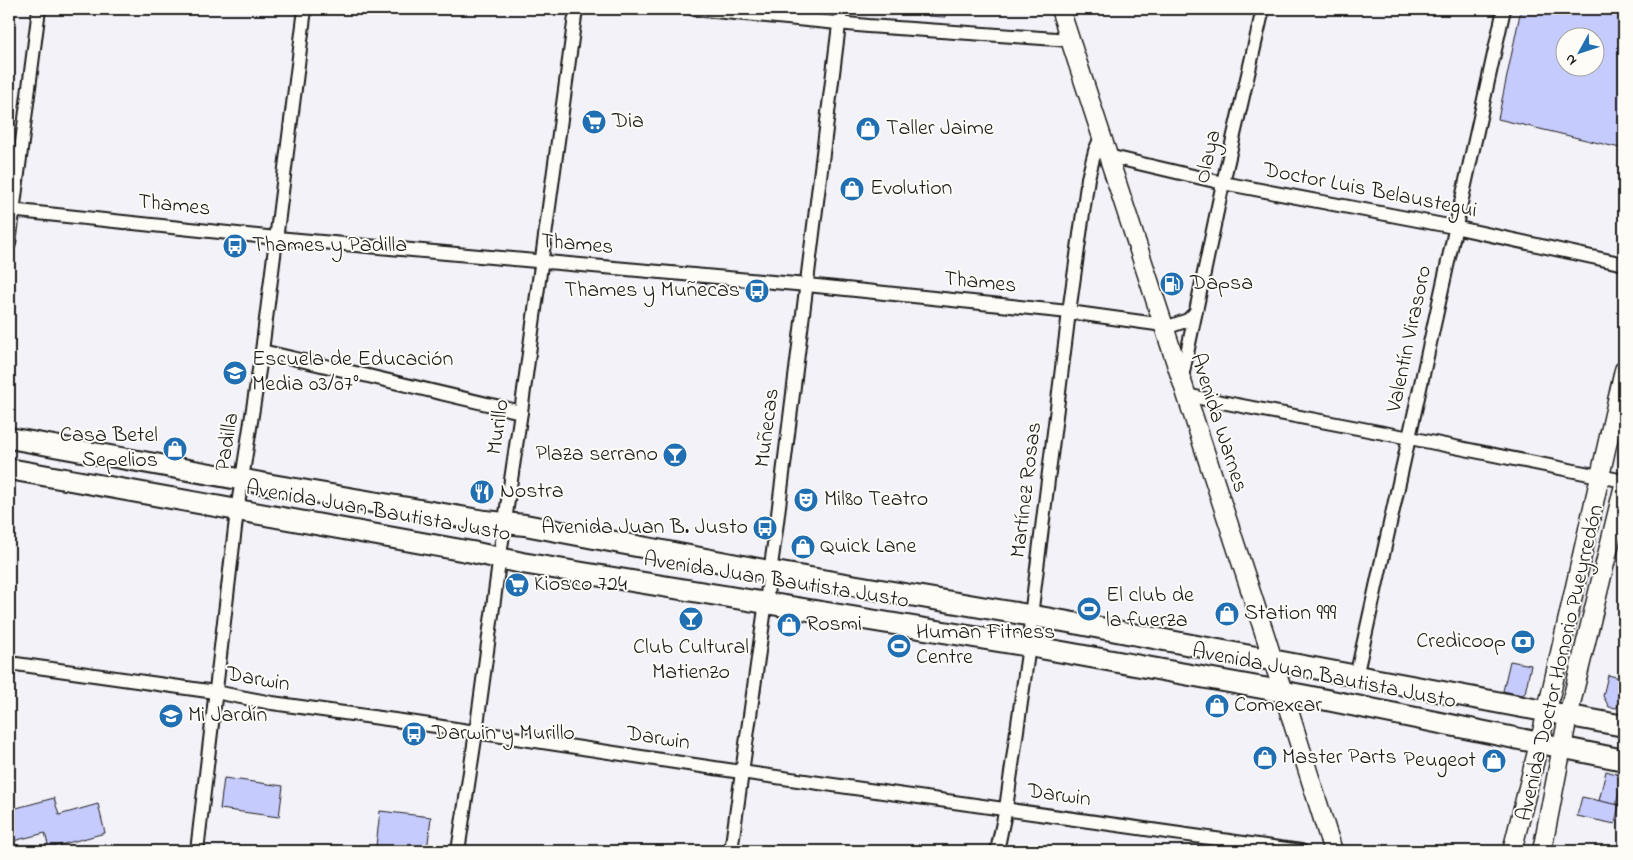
<svg xmlns="http://www.w3.org/2000/svg" width="1633" height="860" font-family="'Indie Flower',sans-serif">
<style>
.building{fill:#c6cbfd;stroke:#1c1c1c;fill-rule:evenodd}
.lines{fill:none;stroke-linecap:round;stroke-linejoin:round}
.street-casing{stroke:#1c1c1c;stroke-width:16}
.secondary-casing{stroke:#1c1c1c;stroke-width:21}
.primary-casing{stroke:#1c1c1c;stroke-width:24}
.street{stroke:#fdfcf7;stroke-width:12}
.secondary{stroke:#fdfcf7;stroke-width:18}
.primary{stroke:#fdfcf7;stroke-width:20}
.labels{text-anchor:middle;dominant-baseline:central;stroke-width:4;stroke-linejoin:round;paint-order:stroke}
.poi-label{font-size:22px;fill:#1c1c1c;stroke:#fdfcf7;text-anchor:start}
.street-label{font-size:22px;fill:#1c1c1c;stroke:#fdfcf7}
</style>
<rect width="100%" height="100%" fill="#f2f2f8"/>
<filter id="ink" filterUnits="userSpaceOnUse"><feTurbulence type="fractalNoise" baseFrequency=".02" numOctaves="2"/><feDisplacementMap in="SourceGraphic" scale="10" xChannelSelector="R" yChannelSelector="G"/><feConvolveMatrix kernelMatrix="1 2 1 2 8 2 1 2 1" color-interpolation-filters="sRGB"/></filter>
<g filter="url(#ink)">
<g class="building">
<polygon points="928,9 945,9 945,17 928,16"/>
<path d="M1521,9H1624V149L1498,119ZM1566,38H1596V68H1566Z"/>
<polygon points="1510,661 1531,665 1525,693 1522,695 1503,691"/>
<polygon points="1608,675 1624,679 1617,708 1609,707 1603,696"/>
<polygon points="1606,771 1623,776 1616,805 1599,801"/>
<polygon points="224,778 283,786 279,817 220,809"/>
<polygon points="1582,797 1619,805 1615,824 1577,816"/>
<polygon points="54,798 59,815 98,804 105,833 49,848 45,833 9,842 9,810"/>
<polygon points="380,811 431,817 427,851 376,846"/>
</g>
<g class="lines">
<defs>
<g id="street">
<polyline points="694,9 868,26 1070,40"/>
<polyline points="1108,156 1223,183 1454,227 1624,264"/>
<polyline points="9,210 277,238 807,285 1069,312 1171,326 1188,320 1194,314"/>
<polyline points="9,244 39,9"/>
<polyline points="262,351 521,412"/>
<polyline points="1182,377 1223,183 1263,9"/>
<polyline points="1185,395 1410,438 1624,481"/>
<polyline points="9,663 215,692 272,703 416,723 741,772 1301,851"/>
<path d="M1356,677C1406,454 1453,231 1504,9"/>
<polyline points="197,851 237,511 262,351 305,9"/>
<polyline points="458,851 476,732 502,541 521,412 576,9"/>
<polyline points="731,851 776,530 841,9"/>
<polyline points="997,851 1006,808 1029,646 1031,616 1069,312 1088,178 1095,151 1102,135"/>
</g>
<g id="secondary">
<polyline points="1060,9 1266,638 1333,851"/>
<polyline points="1512,851 1543,728 1624,370"/>
<polyline points="1542,851 1568,716 1624,485"/>
</g>
<g id="primary">
<polyline points="9,438 272,485 485,521 525,525 769,571 1063,621 1624,726"/>
<polyline points="9,469 472,552 522,563 1029,646 1307,696 1624,760"/>
</g>
</defs>
<use href="#street" class="street-casing"/>
<use href="#secondary" class="secondary-casing"/>
<use href="#primary" class="primary-casing"/>
<use href="#street" class="street"/>
<use href="#secondary" class="secondary"/>
<use href="#primary" class="primary"/>
</g>
</g>
<defs>
<symbol id="supermarket-disc" viewBox="-11 -11 22 22"><circle r="9.5" fill="#1f6fb2" stroke="#fdfcf7"/><path d="M-6-5.5h2.5l.6 2H6L4.5 2H-2.5L-4.4-4H-6ZM-1.5 3.2a1.3 1.3 0 1 0 .1 0ZM3 3.2a1.3 1.3 0 1 0 .1 0Z" fill="#fff"/></symbol>
<symbol id="shop-disc" viewBox="-11 -11 22 22"><circle r="9.5" fill="#1f6fb2" stroke="#fdfcf7"/><path d="M-5-2.5h2.3a2.7 3.5 0 0 1 5.4 0H5L5.5 6h-11ZM-1.5-2.5h3a1.5 2.3 0 0 0-3 0Z" fill="#fff"/></symbol>
<symbol id="bus-disc" viewBox="-11 -11 22 22"><circle r="9.5" fill="#1f6fb2" stroke="#fdfcf7"/><path d="M-5-6H5V4H4V6H2V4H-2V6H-4V4H-5ZM-3.5-4V0h7V-4ZM-3.5 1.2v1.5H-2V1.2ZM2 1.2v1.5H3.5V1.2Z" fill="#fff"/></symbol>
<symbol id="fuel-disc" viewBox="-11 -11 22 22"><circle r="9.5" fill="#1f6fb2" stroke="#fdfcf7"/><path d="M-5.5-6h7V0h2V4h1.3V-2.5L3-4.5l.8-.8L6-3V5H2.5V1h-1V6h-7ZM-4.2-4.7v3.2H.2V-4.7Z" fill="#fff"/></symbol>
<symbol id="school-disc" viewBox="-11 -11 22 22"><circle r="9.5" fill="#1f6fb2" stroke="#fdfcf7"/><path d="M0-5L7-2L0 1L-7-2ZM-4 1L0 2.5L4 1V4Q0 6-4 4Z" fill="#fff"/></symbol>
<symbol id="bar-disc" viewBox="-11 -11 22 22"><circle r="9.5" fill="#1f6fb2" stroke="#fdfcf7"/><path d="M-6-5H6L.8 .8V4.5H3.5V6h-7V4.5H-.8V.8Z" fill="#fff"/></symbol>
<symbol id="restaurant-disc" viewBox="-11 -11 22 22"><circle r="9.5" fill="#1f6fb2" stroke="#fdfcf7"/><path d="M-5-6h1v4h1v-4h1v4h1v-4h1v5L-1.5 .5V6h-2V.5L-5-1ZM5-6V6H3V1.5H1.5Q1.5-4 5-6Z" fill="#fff"/></symbol>
<symbol id="theatre-disc" viewBox="-11 -11 22 22"><circle r="9.5" fill="#1f6fb2" stroke="#fdfcf7"/><path d="M-5-5.5Q0-4 5-5.5V0Q5 5 0 6Q-5 5-5 0ZM-3.3-2.5H-1v1.5H-3.3ZM1-2.5H3.3v1.5H1ZM-2.8 1Q0 5.5 2.8 1Z" fill="#fff"/></symbol>
<symbol id="stadium-disc" viewBox="-11 -11 22 22"><circle r="9.5" fill="#1f6fb2" stroke="#fdfcf7"/><path d="M0-5a6.5 5 0 1 0 0 10a6.5 5 0 1 0 0-10ZM-3.5-1.8h7v3.6h-7Z" fill="#fff"/></symbol>
<symbol id="bank-disc" viewBox="-11 -11 22 22"><circle r="9.5" fill="#1f6fb2" stroke="#fdfcf7"/><path d="M-6-4H6V4H-6ZM0-2.3a2.3 2.3 0 1 0 0 4.6a2.3 2.3 0 1 0 0-4.6Z" fill="#fff"/></symbol>
</defs>
<g fill-rule="evenodd">
<use href="#supermarket-disc" x="580" y="108" width="28" height="28"/>
<use href="#shop-disc" x="854" y="115" width="28" height="28"/>
<use href="#shop-disc" x="838" y="175" width="28" height="28"/>
<use href="#bus-disc" x="221" y="232" width="28" height="28"/>
<use href="#fuel-disc" x="1158" y="270" width="28" height="28"/>
<use href="#bus-disc" x="743" y="277" width="28" height="28"/>
<use href="#school-disc" x="221" y="359" width="28" height="28"/>
<use href="#shop-disc" x="161" y="435" width="28" height="28"/>
<use href="#bar-disc" x="661" y="441" width="28" height="28"/>
<use href="#restaurant-disc" x="468" y="478" width="28" height="28"/>
<use href="#theatre-disc" x="792" y="486" width="28" height="28"/>
<use href="#bus-disc" x="751" y="514" width="28" height="28"/>
<use href="#shop-disc" x="789" y="533" width="28" height="28"/>
<use href="#supermarket-disc" x="503" y="571" width="28" height="28"/>
<use href="#stadium-disc" x="1075" y="595" width="28" height="28"/>
<use href="#shop-disc" x="1213" y="600" width="28" height="28"/>
<use href="#bar-disc" x="677" y="605" width="28" height="28"/>
<use href="#shop-disc" x="775" y="611" width="28" height="28"/>
<use href="#bank-disc" x="1509" y="628" width="28" height="28"/>
<use href="#stadium-disc" x="885" y="632" width="28" height="28"/>
<use href="#shop-disc" x="1203" y="692" width="28" height="28"/>
<use href="#school-disc" x="157" y="702" width="28" height="28"/>
<use href="#bus-disc" x="400" y="720" width="28" height="28"/>
<use href="#shop-disc" x="1251" y="744" width="28" height="28"/>
<use href="#shop-disc" x="1480" y="747" width="28" height="28"/>
</g>
<g class="labels">
<g class="poi-label">
<text x="612" y="122">Dia</text>
<text x="886" y="129">Taller Jaime</text>
<text x="870" y="189">Evolution</text>
<text x="252" y="246">Thames y Padilla</text>
<text x="1190" y="284">Dapsa</text>
<text x="740" y="291" text-anchor="end">Thames y Muñecas</text>
<text x="252" y="360">Escuela de Educación<tspan x="252" dy="25">Media 03/07°</tspan></text>
<text x="158" y="436" text-anchor="end">Casa Betel<tspan x="158" dy="25">Sepelios</tspan></text>
<text x="658" y="455" text-anchor="end">Plaza serrano</text>
<text x="500" y="492">Nostra</text>
<text x="824" y="500">Mil80 Teatro</text>
<text x="748" y="528" text-anchor="end">Avenida Juan B. Justo</text>
<text x="820" y="547">Quick Lane</text>
<text x="534" y="585">Kiosco 724</text>
<text x="1106" y="596">El club de<tspan x="1106" dy="25">la fuerza</tspan></text>
<text x="1244" y="614">Station 999</text>
<text x="806" y="625">Rosmi</text>
<text x="916" y="633">Human Fitness<tspan x="916" dy="25">Centre</tspan></text>
<text x="1506" y="642" text-anchor="end">Credicoop</text>
<text x="691" y="648" text-anchor="middle">Club Cultural<tspan x="691" dy="25">Matienzo</tspan></text>
<text x="1234" y="706">Comexcar</text>
<text x="188" y="716">Mi Jardín</text>
<text x="432" y="734">Darwin y Murillo</text>
<text x="1282" y="758">Master Parts</text>
<text x="1476" y="761" text-anchor="end">Peugeot</text>
</g>
<g class="street-label">
<text transform="translate(1209 157) rotate(-77)">Olaya</text>
<text transform="translate(1370 191) rotate(11)">Doctor Luis Belaustegui</text>
<text transform="translate(174 206) rotate(6)">Thames</text>
<text transform="translate(577 245) rotate(5)">Thames</text>
<text transform="translate(980 283) rotate(6)">Thames</text>
<text transform="translate(1410 339) rotate(-78)">Valentín Virasoro</text>
<text transform="translate(1218 423) rotate(72)">Avenida Warnes</text>
<text transform="translate(499 427) rotate(-82)">Murillo</text>
<text transform="translate(768 428) rotate(-83)">Muñecas</text>
<text transform="translate(228 442) rotate(-81)">Padilla</text>
<text transform="translate(1027 490) rotate(-83)">Martínez Rosas</text>
<text transform="translate(378 512) rotate(10)">Avenida Juan Bautista Justo</text>
<text transform="translate(776 581) rotate(9)">Avenida Juan Bautista Justo</text>
<text transform="translate(1561 663) rotate(-77)">Avenida Doctor Honorio Pueyrredón</text>
<text transform="translate(1324 677) rotate(11)">Avenida Juan Bautista Justo</text>
<text transform="translate(258 680) rotate(10)">Darwin</text>
<text transform="translate(658 739) rotate(9)">Darwin</text>
<text transform="translate(1059 796) rotate(8)">Darwin</text>
</g>
</g>
<rect width="1633" height="860" fill="none" stroke="#fdfcf7" stroke-width="30"/>
<rect x="15" y="15" width="1603" height="830" fill="none" stroke="#1c1c1c" stroke-width="2" filter="url(#ink)"/>
<g transform="translate(1580 52) rotate(230)"><circle r="24" fill="#fdfcf7" stroke="#a3a29f"/>
<path d="M0-4L9 19L0 12L-9 19Z" fill="#1f6fb2"/>
<text y="-8" font-size="14" font-weight="bold" text-anchor="middle" fill="#1c1c1c">N</text>
</g>
</svg>
